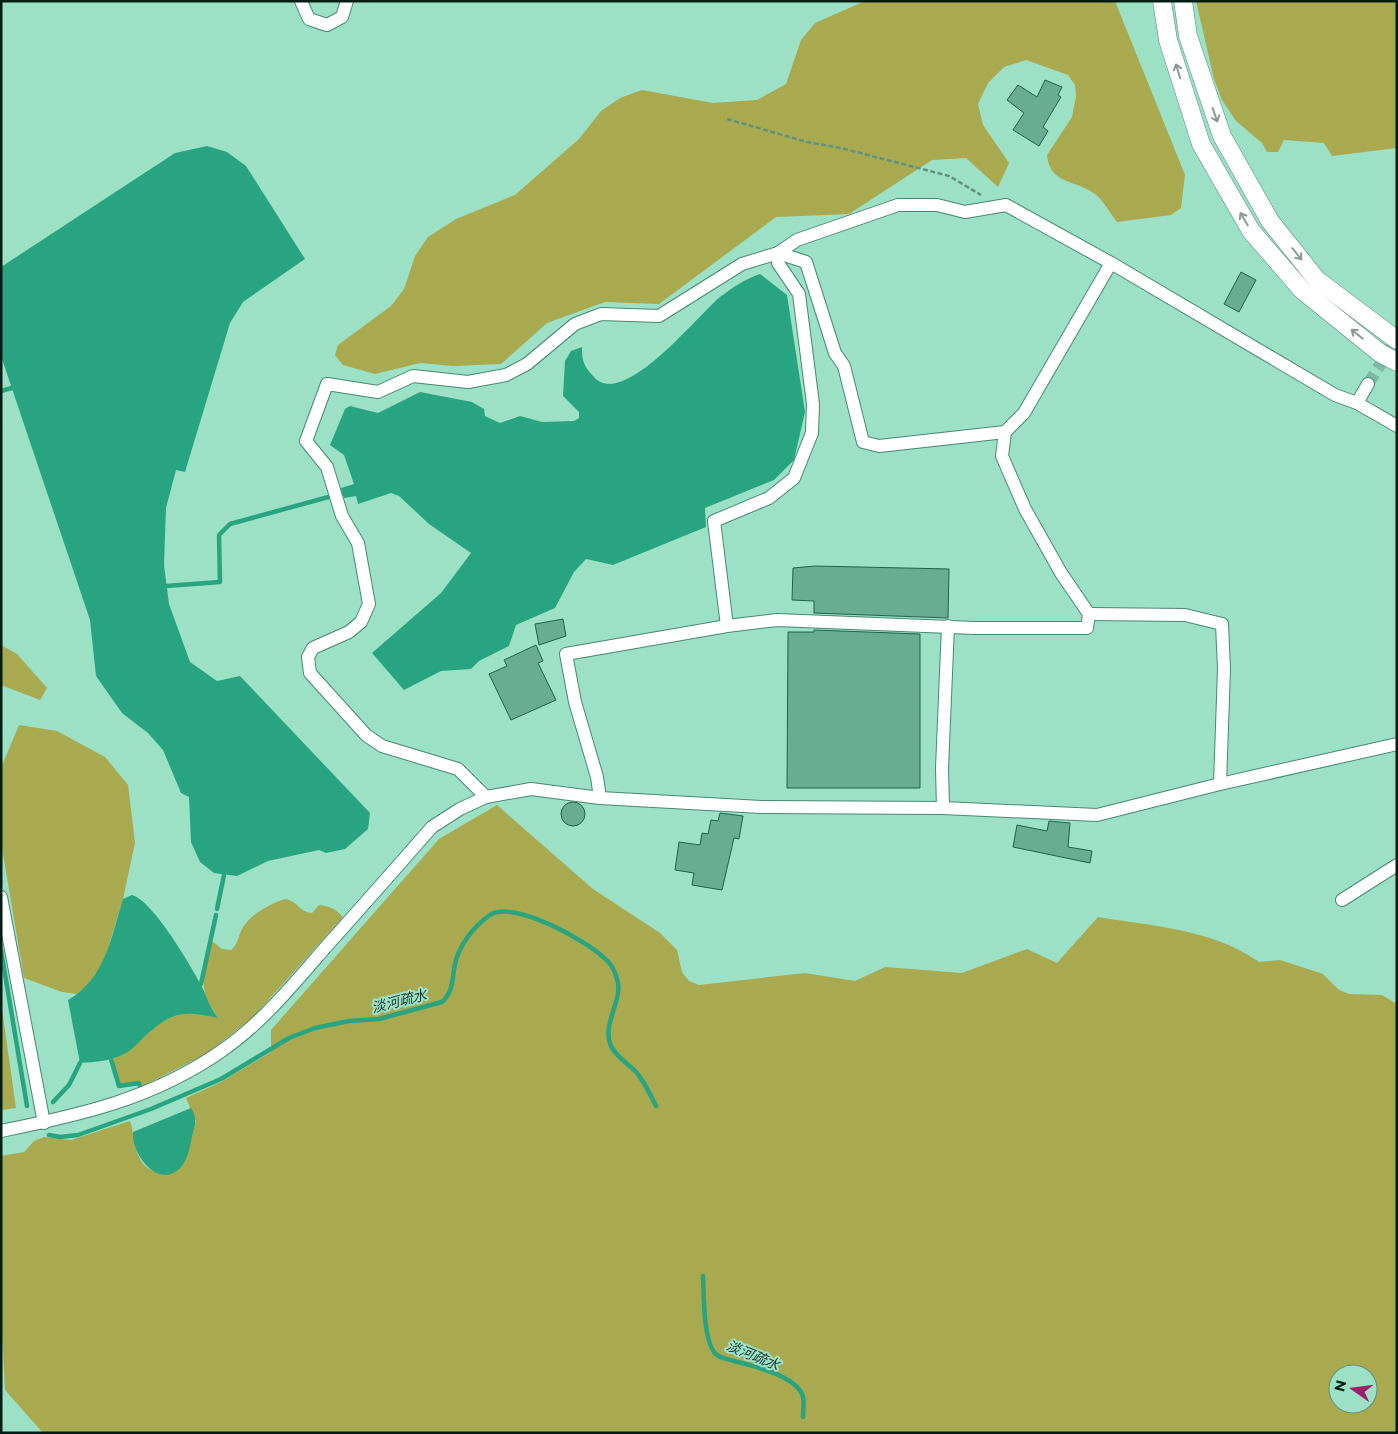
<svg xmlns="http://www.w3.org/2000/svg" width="1398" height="1434" font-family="Montserrat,'Noto Sans JP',sans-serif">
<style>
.green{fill:#a9a94f;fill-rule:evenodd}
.water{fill:#29a481}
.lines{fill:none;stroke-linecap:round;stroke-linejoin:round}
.stream{stroke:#29a481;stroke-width:4.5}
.building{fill:#69ab93;stroke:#1e634e}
.street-tunnel{stroke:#7db9a3;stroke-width:12;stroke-dasharray:12 6;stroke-linecap:butt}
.street-casing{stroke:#478972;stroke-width:14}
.secondary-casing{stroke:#478972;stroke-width:19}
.path{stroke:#5f9380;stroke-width:2.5;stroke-dasharray:5 2.5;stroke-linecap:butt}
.street{stroke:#fff;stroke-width:12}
.secondary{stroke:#fff;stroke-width:18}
.oneway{stroke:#8d9996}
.labels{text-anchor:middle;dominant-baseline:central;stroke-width:4;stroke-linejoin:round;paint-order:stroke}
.water-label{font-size:14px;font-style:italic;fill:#1e372e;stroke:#9ce0c6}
</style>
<rect width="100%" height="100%" fill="#9ce0c6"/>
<g class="green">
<path d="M865,1H1115L1185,175L1181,208L1171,215L1117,222C1110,213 1103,200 1095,194C1075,179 1050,185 1047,155L1072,117L1076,96L1075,85L1068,75L1026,60L1004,67L988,83L978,104L983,125L1009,163L998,187L966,158L932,160L849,214L776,217L659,304L605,302L547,323L501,364L453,366L420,363L375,374L343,365L335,355L338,345L391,306L404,289L415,256L428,237L456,219L515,195L579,139L601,111L620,98L642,90L713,103L757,100L786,84L801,40L815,23Z"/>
<polygon points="1196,1 1397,1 1397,148 1332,156 1324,143 1284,140 1278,152 1267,152 1262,143 1236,121 1222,100 1214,79"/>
<polygon points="1,645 17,654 47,688 40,700 1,685"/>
<polygon points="19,725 57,731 105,757 128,785 135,843 123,899 104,962 88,985 77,994 62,992 24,978 1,842 1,768"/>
<path d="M497,805L593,889L660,933L677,950L682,972L689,981L699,985L805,973L855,981L885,967L962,973L1027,949L1057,963L1098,917C1152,926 1213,929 1259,962L1280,960L1323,974L1339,990L1349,994L1382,995L1397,1004V1433H43L5,1390L1,1311V1156L24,1152L34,1141L44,1137L71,1140L130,1121C137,1141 132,1170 164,1174L187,1157L196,1121L186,1098L221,1082L271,1052V1030L439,839ZM1338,1374H1368V1404H1338Z"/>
<path d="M285,899C296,900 301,913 312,913L319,905C330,906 336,909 343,917L253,1017L208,1053L143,1086L141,1082L120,1085L113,1059C140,1048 159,1013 190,1013C199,1012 208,1016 217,1017C196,983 204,978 212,941L222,949L231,950C238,945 238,936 242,929C249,915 270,904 285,899Z"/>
<polygon points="1,1002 16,1108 1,1110"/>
</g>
<g class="water">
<polygon points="207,146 227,152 246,166 305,259 243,302 230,323 185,472 176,470 166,508 164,565 169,604 190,662 217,681 240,676 370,813 368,829 345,849 326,853 319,850 268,861 237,876 214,873 200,862 191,842 189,797 181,793 163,750 148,733 122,713 96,676 90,620 1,356 1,267 175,153"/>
<path d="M760,274L787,295L805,412L794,460L774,480L705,508L706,527L613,565L586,559L574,572L555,608L516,625L509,646L479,661L471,669L441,671L404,690L372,653L441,593L471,553L429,524L399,496L391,493L358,504L356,496L344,498L341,488L354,484L344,455L330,445L345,409L350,406L378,413L420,392L472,402L484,409L485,416L500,423L520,416L542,422L574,421L579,418V412L563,396L565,361L571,351L582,347C582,362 584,366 594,377C623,410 699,314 720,297C732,288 745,279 760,274Z"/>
<path d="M132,895C152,900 190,964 200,983C207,995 209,1007 218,1018C181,1010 172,1012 143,1038C138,1043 132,1050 126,1053C112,1061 95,1062 80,1063L68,1000C106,978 111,937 123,899Z"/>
<path d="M191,1108C198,1118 195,1126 192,1137C190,1147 188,1158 182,1166C160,1192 131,1155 133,1132Z"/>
</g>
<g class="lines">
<g class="stream">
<polyline points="1,391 12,388"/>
<polyline points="166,586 220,582 219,535 230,524 343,493"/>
<polyline points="217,909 224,875"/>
<polyline points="1,950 27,1106"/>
<polyline points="201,984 216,915"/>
<polyline points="111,1059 119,1086 139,1083 140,1086"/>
<polyline points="53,1102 69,1085 80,1063"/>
<path d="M49,1135L60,1137L78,1135L151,1109L221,1079L289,1038L315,1028L349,1021L379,1019L442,1002C454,991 452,978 455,964C459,945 474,926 490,915C514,900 585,940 603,957C610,962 615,971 617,979C624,1000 601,1024 611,1046C616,1057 629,1064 637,1073C645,1083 650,1094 656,1106"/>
<path d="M703,1276C704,1295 703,1337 714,1352C718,1358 727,1359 734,1361C753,1366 793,1375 802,1394C805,1400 803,1410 803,1417"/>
</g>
</g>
<g class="building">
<polygon points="1045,80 1062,87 1058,95 1061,97 1043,127 1048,131 1039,146 1013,130 1024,113 1007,100 1018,85 1037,97"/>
<polygon points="1241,272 1256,280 1239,312 1224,304"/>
<polygon points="815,566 949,569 948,618 814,613 814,601 792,600 793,568"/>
<polygon points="563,619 566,636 539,645 535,624"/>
<polygon points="814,630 920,634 920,788 787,788 788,632 814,632"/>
<polygon points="536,645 543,661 538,663 556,700 511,720 489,674 507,666 504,660"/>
<circle cx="573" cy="814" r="12"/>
<polygon points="720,813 743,816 739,839 734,838 722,890 692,885 694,873 675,870 679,842 700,845 702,833 708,834 711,820 718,821"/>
<polygon points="1049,821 1070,823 1068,847 1092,851 1090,863 1013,847 1017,825 1047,831"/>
</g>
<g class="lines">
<polyline class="street-tunnel" points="1368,384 1397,338"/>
<defs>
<g id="street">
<polyline points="301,1 309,19 327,25 342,17 347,1"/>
<polyline points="778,253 806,262 835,353 844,366 863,442 879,446 1005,432"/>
<polyline points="1357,403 1368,384"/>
<polyline points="1089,614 1185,615 1222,624 1224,669 1220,784"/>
<polyline points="727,626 714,521 769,498 794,478 812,433 813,404 799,294 778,263 778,253"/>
<polyline points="486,797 458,769 382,746 366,735 310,673 308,657 313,648 349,632 361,622 369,604 358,543 342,516 327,467 306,441 327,384 378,392 413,376 468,382 506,375 527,364 575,324 601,314 659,316 742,264 778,253 797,240 898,205 937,205 965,212 1006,205 1111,263 1335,395 1357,403 1397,426"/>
<polyline points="600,798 597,777 575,702 566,654 727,626 777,620 975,628 1087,628 1089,614 1061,573 1025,509 1002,456 1005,432 1024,413 1111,263"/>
<polyline points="943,808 942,768 948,626"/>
<polyline points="1,897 44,1123"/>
<polyline points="1342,900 1397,865"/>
<path d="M1,1131C80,1115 152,1099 220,1052C261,1024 292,986 324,949C360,909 396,868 432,827L460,809L486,797L531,789L600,798L761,807L943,808L1097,815L1220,784L1397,744"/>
</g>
<g id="secondary">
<polyline points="1162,1 1168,40 1201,144 1251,231 1302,290 1380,353 1397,362"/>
<polyline points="1183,1 1188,36 1222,136 1270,221 1317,280 1397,340"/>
</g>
</defs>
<use href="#street" class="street-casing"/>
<use href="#secondary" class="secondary-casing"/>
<polyline class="path" points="727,119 807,142 841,148 949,176 981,195"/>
<use href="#street" class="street"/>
<use href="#secondary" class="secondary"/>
</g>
<defs><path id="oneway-shaft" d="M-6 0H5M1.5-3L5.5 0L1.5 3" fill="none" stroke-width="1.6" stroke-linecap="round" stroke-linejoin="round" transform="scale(1.25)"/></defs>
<g class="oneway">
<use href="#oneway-shaft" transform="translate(1178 71) rotate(-107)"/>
<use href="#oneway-shaft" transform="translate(1215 115) rotate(71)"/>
<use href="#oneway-shaft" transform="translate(1244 219) rotate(-120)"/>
<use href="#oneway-shaft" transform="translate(1297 254) rotate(51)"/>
<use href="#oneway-shaft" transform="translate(1357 334) rotate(-141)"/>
</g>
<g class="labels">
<g class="water-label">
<text transform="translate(399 1001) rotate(-14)">淡河疏水</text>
<text transform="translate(753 1355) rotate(22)">淡河疏水</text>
</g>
</g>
<rect width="1398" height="1434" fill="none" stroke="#021d15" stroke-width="5"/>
<g transform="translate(1353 1389) rotate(284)"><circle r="24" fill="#9ce0c6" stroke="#5e927f"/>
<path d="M0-4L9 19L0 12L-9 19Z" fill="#a11e6e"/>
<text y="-8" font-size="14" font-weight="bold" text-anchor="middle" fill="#021d15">N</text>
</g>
</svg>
